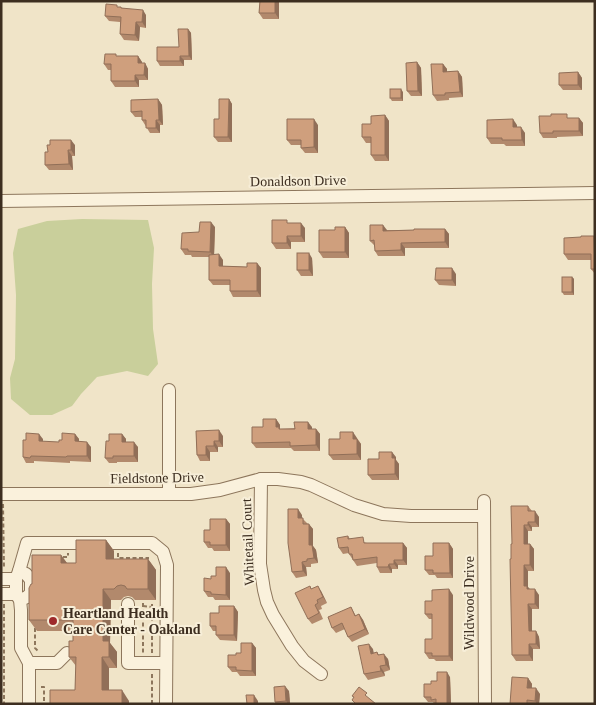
<svg xmlns="http://www.w3.org/2000/svg" width="596" height="705" font-family="Georgia,serif">
<style>
.green{fill:#c9cf9b}
.lines{fill:none;stroke-linecap:round;stroke-linejoin:round}
.minor-casing{stroke:#8d765c;stroke-width:14}
.path{stroke:#8d765c;stroke-width:2;stroke-dasharray:4 2.5;stroke-linecap:butt}
.minor{stroke:#faf1dc;stroke-width:12}
.wall{fill:#b2896c}
.shaded-wall{fill:#916f58}
.building{fill:#cf9f7d;stroke:#916f58}
.poi-dot{fill:#9e2a2b;stroke:#f7eed8;stroke-width:2}
.labels{text-anchor:middle;dominant-baseline:central;stroke-width:4;stroke-linejoin:round;paint-order:stroke}
.street-label{font-size:14px;fill:#3d2e20;stroke:#f7eed8}
.poi-label{font-size:14px;font-weight:bold;fill:#3d2e20;stroke:#f7eed8;text-anchor:start}
</style>
<rect width="100%" height="100%" fill="#f0e4c8"/>
<polygon class="green" points="82,219 148,220 154,248 152,284 153,329 158,364 148,376 127,371 97,377 81,394 72,406 52,415 30,415 11,399 10,378 15,359 16,295 13,253 18,229 47,221"/>
<g class="lines">
<defs>
<g id="minor">
<polyline points="1,201 595,193"/>
<polyline points="169,390 169,494"/>
<polyline points="261,479 260,564 264,590 267,602 273,615 292,646 304,661 321,674"/>
<polyline points="1,494 191,494 220,490 261,479 278,479 301,482 311,485 354,505 383,514 411,516 484,516"/>
<polyline points="484,501 485,704"/>
<polyline points="19,571 26,574 31,580 31,593 27,597 20,600"/>
<polyline points="1,579 16,579"/>
<polyline points="1,594 16,594"/>
<polyline points="128,604 128,663 166,663"/>
<polyline points="29,663 57,663 67,653"/>
<polyline points="29,704 29,663 21,648 21,610 20,600 16,594 16,579 19,571 27,543 152,543 163,552 167,565 166,704"/>
</g>
</defs>
<use href="#minor" class="minor-casing"/>
<g class="path">
<polyline points="3,504 4,569"/>
<polyline points="118,553 118,558 149,558"/>
<polyline points="63,557 68,557 68,553"/>
<polyline points="143,603 143,653"/>
<polyline points="4,604 4,704"/>
<polyline points="143,606 152,607"/>
<polyline points="35,628 35,648 39,652"/>
<polyline points="152,653 152,604"/>
<polyline points="41,687 44,687 44,704"/>
<polyline points="152,704 152,674"/>
</g>
<use href="#minor" class="minor"/>
</g>
<g class="wall">
<polygon points="260,1 279,1 279,19 263,19 259,13"/>
<polygon points="119,7 146,15 146,28 140,27 139,41 124,40 120,34 120,22 109,21 105,16"/>
<polygon points="188,29 191,33 192,60 184,60 184,66 160,66 157,61 179,47"/>
<polygon points="118,56 138,56 142,62 142,63 145,63 148,69 148,80 139,80 139,87 115,87 111,81 111,70 108,70 104,64"/>
<polygon points="417,62 421,68 422,96 411,96 407,91"/>
<polygon points="443,64 447,69 447,72 458,71 462,77 463,97 449,98 449,100 437,101 433,95"/>
<polygon points="578,72 582,78 582,90 563,90 559,85"/>
<polygon points="403,92 403,101 392,101 390,98"/>
<polygon points="158,99 162,105 163,125 160,125 160,133 150,133 142,120 142,117 135,117 131,112"/>
<polygon points="229,99 232,104 232,142 218,142 214,137"/>
<polygon points="385,115 389,121 389,161 375,161 371,155 371,143 366,143 362,137 371,124"/>
<polygon points="570,118 579,118 583,123 583,136 557,137 557,138 543,138 540,133"/>
<polygon points="318,125 318,153 305,153 301,148 301,145 291,145 287,140"/>
<polygon points="517,125 517,127 525,133 525,146 506,146 504,144 491,144 487,138"/>
<polygon points="75,145 75,156 72,156 73,170 49,170 45,165 48,152"/>
<polygon points="289,223 305,228 305,242 291,242 291,249 276,249 272,243"/>
<polygon points="215,227 214,255 223,260 223,266 247,267 257,263 261,268 261,297 233,297 230,291 230,285 213,285 209,280 209,257 192,257 191,255 185,255 181,249 199,232"/>
<polygon points="345,227 349,233 349,258 323,258 319,252 335,230"/>
<polygon points="445,229 449,234 449,248 405,248 405,256 378,256 375,251 375,246 370,241 387,230 414,230"/>
<polygon points="594,236 595,236 595,274 591,269 591,260 568,260 564,254 581,237"/>
<polygon points="312,258 313,276 301,276 297,270"/>
<polygon points="456,274 456,286 439,285 435,280"/>
<polygon points="572,277 574,279 574,295 564,295 562,292"/>
<polygon points="276,419 280,425 280,429 312,427 312,429 316,429 320,434 320,451 294,451 291,448 256,448 252,443"/>
<polygon points="196,431 223,436 223,447 218,447 218,452 210,452 210,461 200,461 197,455"/>
<polygon points="75,434 79,439 79,441 91,447 91,462 70,461 70,463 34,461 34,463 26,463 23,457 43,439 43,442 59,442"/>
<polygon points="122,434 126,439 126,442 138,447 138,462 117,462 117,463 109,463 105,458 109,441"/>
<polygon points="357,438 361,444 361,460 333,460 329,455 340,439"/>
<polygon points="396,457 396,460 399,464 399,480 372,480 368,475 379,459"/>
<polygon points="528,506 532,511 539,517 539,527 532,527 532,531 528,531 528,544 530,544 534,549 534,571 528,571 528,587 530,589 539,595 539,609 532,609 532,631 536,631 539,637 540,649 533,649 533,661 516,661 512,655 512,544"/>
<polygon points="302,515 302,518 313,529 313,546 316,550 318,563 311,564 311,567 306,567 307,576 296,578 292,572"/>
<polygon points="226,519 230,524 230,551 214,551 212,548 208,548 204,542 210,530"/>
<polygon points="348,536 350,539 367,543 403,543 407,548 407,565 398,565 398,569 392,569 392,573 380,573 377,567 377,563 357,566 349,554 349,553 343,554 339,548"/>
<polygon points="106,540 114,551 114,559 148,559 156,570 156,600 135,600 132,597 128,596 124,597 121,600 111,600 110,643 117,652 117,668 109,668 109,690 129,701 75,690 76,666 69,657 73,641 73,631 37,631 29,620 61,555 67,563 76,563"/>
<polygon points="449,543 453,549 453,578 437,578 435,575 429,575 425,570 433,556"/>
<polygon points="230,573 230,600 215,600 213,597 208,597 204,591 211,579 216,576"/>
<polygon points="310,586 311,589 321,591 327,603 321,606 322,609 319,610 323,619 312,624 308,619"/>
<polygon points="453,595 453,661 436,661 434,659 429,659 425,653 432,639 432,619 429,619 425,614 432,601"/>
<polygon points="234,606 238,612 237,641 220,640 216,635 216,631 213,631 210,626 219,613"/>
<polygon points="351,607 356,616 359,614 363,620 369,634 352,642 348,637 345,629 336,633 332,628"/>
<polygon points="252,643 256,648 256,676 240,676 237,672 232,672 228,667 236,655 241,653"/>
<polygon points="373,649 373,653 377,652 379,655 388,659 390,670 384,672 385,676 368,680 364,674"/>
<polygon points="450,677 451,704 434,704 433,702 428,702 424,697 431,684 437,681"/>
<polygon points="528,678 532,684 532,688 540,694 539,704 510,704"/>
<polygon points="289,691 290,704 276,704 275,702"/>
</g>
<g class="shaded-wall">
<polygon points="275,1 279,1 279,19 275,13"/>
<polygon points="143,10 146,15 146,28 142,22"/>
<polygon points="136,22 140,27 139,41 135,35"/>
<polygon points="188,29 191,33 192,60 189,56"/>
<polygon points="138,56 142,62 142,69 138,63"/>
<polygon points="180,56 184,60 184,66 180,61"/>
<polygon points="417,62 421,68 422,96 418,91"/>
<polygon points="145,63 148,69 148,80 144,75"/>
<polygon points="443,64 447,69 447,78 443,72"/>
<polygon points="458,71 462,77 463,97 460,92"/>
<polygon points="578,72 582,78 582,90 578,85"/>
<polygon points="135,75 139,80 139,87 135,81"/>
<polygon points="401,89 403,92 403,101 401,98"/>
<polygon points="158,99 162,105 163,125 159,120"/>
<polygon points="229,99 232,104 232,142 228,137"/>
<polygon points="385,115 389,121 389,161 385,155"/>
<polygon points="579,118 583,123 583,136 579,131"/>
<polygon points="314,119 318,125 318,153 314,147"/>
<polygon points="513,119 517,125 517,133 513,127"/>
<polygon points="156,120 160,125 160,133 156,128"/>
<polygon points="521,127 525,133 525,146 522,140"/>
<polygon points="71,140 75,145 75,156 71,150"/>
<polygon points="68,150 72,156 73,170 69,164"/>
<polygon points="211,222 215,227 214,257 210,252"/>
<polygon points="301,223 305,228 305,242 301,236"/>
<polygon points="383,225 387,230 387,236 383,231"/>
<polygon points="345,227 349,233 349,258 345,252"/>
<polygon points="445,229 449,234 449,248 445,242"/>
<polygon points="287,236 291,242 291,249 287,243"/>
<polygon points="401,243 405,248 405,256 401,250"/>
<polygon points="309,253 312,258 313,276 309,270"/>
<polygon points="219,254 223,260 223,272 219,266"/>
<polygon points="257,263 261,268 261,297 257,291"/>
<polygon points="452,268 456,274 456,286 452,280"/>
<polygon points="572,277 574,279 574,295 572,292"/>
<polygon points="276,419 280,425 280,429 283,432 276,427"/>
<polygon points="308,422 312,427 312,434 308,429"/>
<polygon points="316,429 320,434 320,451 316,445"/>
<polygon points="219,430 223,436 223,447 219,441"/>
<polygon points="353,432 357,438 357,444 353,439"/>
<polygon points="39,434 43,439 43,447 39,441"/>
<polygon points="75,434 79,439 79,447 75,441"/>
<polygon points="122,434 126,439 126,447 122,442"/>
<polygon points="357,439 361,444 361,460 357,454"/>
<polygon points="214,441 218,447 218,452 214,446"/>
<polygon points="87,442 91,447 91,462 87,456"/>
<polygon points="134,442 138,447 138,462 134,456"/>
<polygon points="206,446 210,452 210,461 206,455"/>
<polygon points="392,452 396,457 396,460 399,464 399,480 395,474 392,458"/>
<polygon points="298,509 302,515 302,524 298,518"/>
<polygon points="535,511 539,517 539,527 535,522"/>
<polygon points="226,519 230,524 230,551 226,545"/>
<polygon points="528,522 532,527 532,531 528,525"/>
<polygon points="309,524 313,529 313,546 316,550 318,563 314,558 309,545"/>
<polygon points="524,525 528,531 528,549 524,544"/>
<polygon points="106,540 114,551 114,570 106,559"/>
<polygon points="403,543 407,548 407,565 403,560"/>
<polygon points="449,543 453,549 453,578 450,573"/>
<polygon points="530,544 534,549 534,571 530,565"/>
<polygon points="61,555 69,566 61,563"/>
<polygon points="148,559 156,570 156,600 148,589"/>
<polygon points="394,560 398,565 398,569 394,564"/>
<polygon points="302,562 306,567 307,576 303,571"/>
<polygon points="389,564 392,569 392,573 388,567"/>
<polygon points="524,565 528,571 528,587 531,592 524,586"/>
<polygon points="226,567 230,573 230,600 226,595"/>
<polygon points="318,586 321,591 327,603 323,597"/>
<polygon points="103,589 111,600 110,643 117,652 117,668 109,657 103,641"/>
<polygon points="449,589 453,595 453,661 449,656"/>
<polygon points="535,589 539,595 539,609 535,604"/>
<polygon points="528,604 532,609 532,633 529,631 528,627"/>
<polygon points="234,606 238,612 237,641 234,635"/>
<polygon points="359,614 363,620 369,634 365,629"/>
<polygon points="536,631 539,637 540,649 536,644"/>
<polygon points="252,643 256,648 256,676 252,671"/>
<polygon points="369,644 373,649 375,659 371,654"/>
<polygon points="529,644 533,649 533,661 529,655"/>
<polygon points="384,654 388,659 390,670 386,665"/>
<polygon points="102,657 109,668 109,701 102,690"/>
<polygon points="380,666 384,672 385,676 381,671"/>
<polygon points="447,672 450,677 451,704 447,704"/>
<polygon points="528,678 532,684 531,694 527,688"/>
<polygon points="285,686 289,691 290,704 288,704 286,701"/>
<polygon points="536,688 540,694 539,704 537,704 535,701"/>
<polygon points="122,690 129,701 129,704 122,704"/>
<polygon points="254,695 258,701 258,704 254,704"/>
</g>
<g class="building">
<polygon points="260,1 275,1 275,13 259,13"/>
<polygon points="106,4 117,5 117,7 121,7 121,8 143,10 142,22 136,22 135,35 120,34 121,17 105,16"/>
<polygon points="178,29 188,29 189,56 180,56 180,61 157,61 157,47 179,47"/>
<polygon points="105,54 116,54 116,56 138,56 138,63 145,63 144,75 135,75 135,81 111,81 111,64 104,64"/>
<polygon points="417,62 418,91 407,91 406,63"/>
<polygon points="431,64 443,64 443,72 458,71 460,92 445,93 445,95 433,95"/>
<polygon points="578,72 578,85 559,85 559,73"/>
<rect x="390" y="89" width="11" height="9"/>
<polygon points="158,99 159,120 156,120 156,128 146,128 146,120 142,120 142,111 131,112 131,100"/>
<polygon points="219,99 229,99 228,137 214,137 214,119 219,119"/>
<polygon points="551,114 567,114 567,118 579,118 579,131 553,131 553,133 540,133 539,116 551,116"/>
<polygon points="385,115 385,155 371,155 371,137 362,137 362,124 371,124 371,116"/>
<polygon points="287,119 314,119 314,147 301,148 301,140 287,140"/>
<polygon points="513,119 513,127 521,127 522,140 502,140 502,138 487,138 487,120"/>
<polygon points="50,140 71,140 71,150 68,150 69,164 45,165 45,152 48,152 47,145 50,145"/>
<polygon points="272,220 287,220 287,223 301,223 301,236 287,236 287,243 272,243"/>
<polygon points="200,222 211,222 210,252 188,251 188,249 181,249 182,233 199,232"/>
<polygon points="370,225 383,225 383,231 414,230 414,229 445,229 445,242 401,243 401,250 375,251 374,240 370,241"/>
<polygon points="335,227 345,227 345,252 319,252 319,230 335,230"/>
<polygon points="581,236 594,236 595,269 591,269 591,254 564,254 564,238 581,237"/>
<rect x="297" y="253" width="12" height="17"/>
<polygon points="219,254 219,266 247,267 247,263 257,263 257,291 230,291 230,280 209,280 209,255"/>
<polygon points="436,268 452,268 452,280 435,280"/>
<rect x="562" y="277" width="10" height="15"/>
<polygon points="263,419 276,419 276,427 279,427 279,429 295,429 294,422 308,422 308,429 316,429 316,445 290,446 290,442 252,443 252,427 263,427"/>
<polygon points="219,430 219,441 214,441 214,446 206,446 206,455 197,455 196,431"/>
<polygon points="340,432 353,432 353,439 357,439 357,454 329,455 329,439 340,439"/>
<polygon points="26,433 39,434 39,441 59,442 59,440 62,440 62,433 75,434 75,441 87,442 87,456 67,456 66,457 31,456 30,458 23,457 23,440 26,440"/>
<polygon points="109,434 122,434 122,442 134,442 134,456 113,456 113,458 105,458 106,441 109,441"/>
<polygon points="379,452 392,452 392,458 395,458 395,474 368,475 368,459 379,459"/>
<polygon points="511,506 528,506 528,511 535,511 535,522 528,522 528,525 524,525 524,544 530,544 530,565 524,565 524,586 527,586 527,589 535,589 535,604 528,604 529,631 536,631 536,644 529,644 529,655 512,655 510,559 511,559 511,544 512,544"/>
<polygon points="288,509 298,509 298,518 303,518 303,524 309,524 309,545 312,545 314,558 307,559 307,561 302,562 303,571 292,572 288,543"/>
<polygon points="210,519 226,519 226,545 210,545 210,542 204,542 204,530 210,530"/>
<polygon points="348,536 348,539 363,537 364,543 403,543 403,560 394,560 394,564 389,564 388,567 377,567 377,557 353,560 352,554 349,554 348,547 339,548 337,538"/>
<polygon points="76,540 106,540 106,559 148,559 148,589 127,589 125,586 121,585 117,586 114,589 103,589 103,641 109,641 109,657 102,657 102,690 122,690 122,704 50,704 50,690 75,690 76,657 69,657 69,641 73,641 73,620 29,620 29,588 31,584 32,584 32,555 61,555 61,563 76,563"/>
<polygon points="433,543 449,543 450,573 433,573 433,570 425,570 425,556 433,556"/>
<polygon points="216,567 226,567 226,595 211,594 211,592 204,591 204,578 211,579 211,576 216,576"/>
<polygon points="310,586 311,589 318,586 323,597 317,600 318,603 315,605 319,613 308,619 295,593"/>
<polygon points="449,589 449,656 432,656 432,653 425,653 425,639 432,639 432,614 425,614 425,601 432,601 432,590"/>
<polygon points="219,606 234,606 234,635 216,635 216,626 210,626 210,613 219,613"/>
<polygon points="351,607 355,616 359,614 365,629 348,637 342,623 332,628 328,617"/>
<polygon points="241,643 252,643 252,671 236,670 236,667 228,667 228,655 236,655 236,653 241,653"/>
<polygon points="369,644 371,654 377,652 378,655 384,654 386,665 380,666 381,671 364,674 358,646"/>
<polygon points="437,672 447,672 447,704 436,704 436,699 431,700 431,697 424,697 424,684 431,684 431,681 437,681"/>
<polygon points="512,677 528,678 527,688 536,688 535,701 527,700 527,704 510,704"/>
<polygon points="285,686 286,701 275,702 274,687"/>
<polygon points="359,687 367,693 365,695 376,704 356,704 352,700 354,697 352,696"/>
<polygon points="246,695 254,695 254,704 247,704"/>
</g>
<circle class="poi-dot" cx="53" cy="621" r="5"/>
<g class="labels">
<g class="street-label">
<text transform="translate(298 181) rotate(-1)">Donaldson Drive</text>
<text transform="translate(157 478) rotate(-1)">Fieldstone Drive</text>
<text transform="translate(248 542) rotate(-92)">Whitetail Court</text>
<text transform="translate(469 603) rotate(-90)">Wildwood Drive</text>
</g>
<g class="poi-label">
<text x="63" y="613">Heartland Health<tspan x="63" dy="16">Care Center - Oakland</tspan></text>
</g>
</g>
<rect width="596" height="705" fill="none" stroke="#3d2e20" stroke-width="5"/>
</svg>
